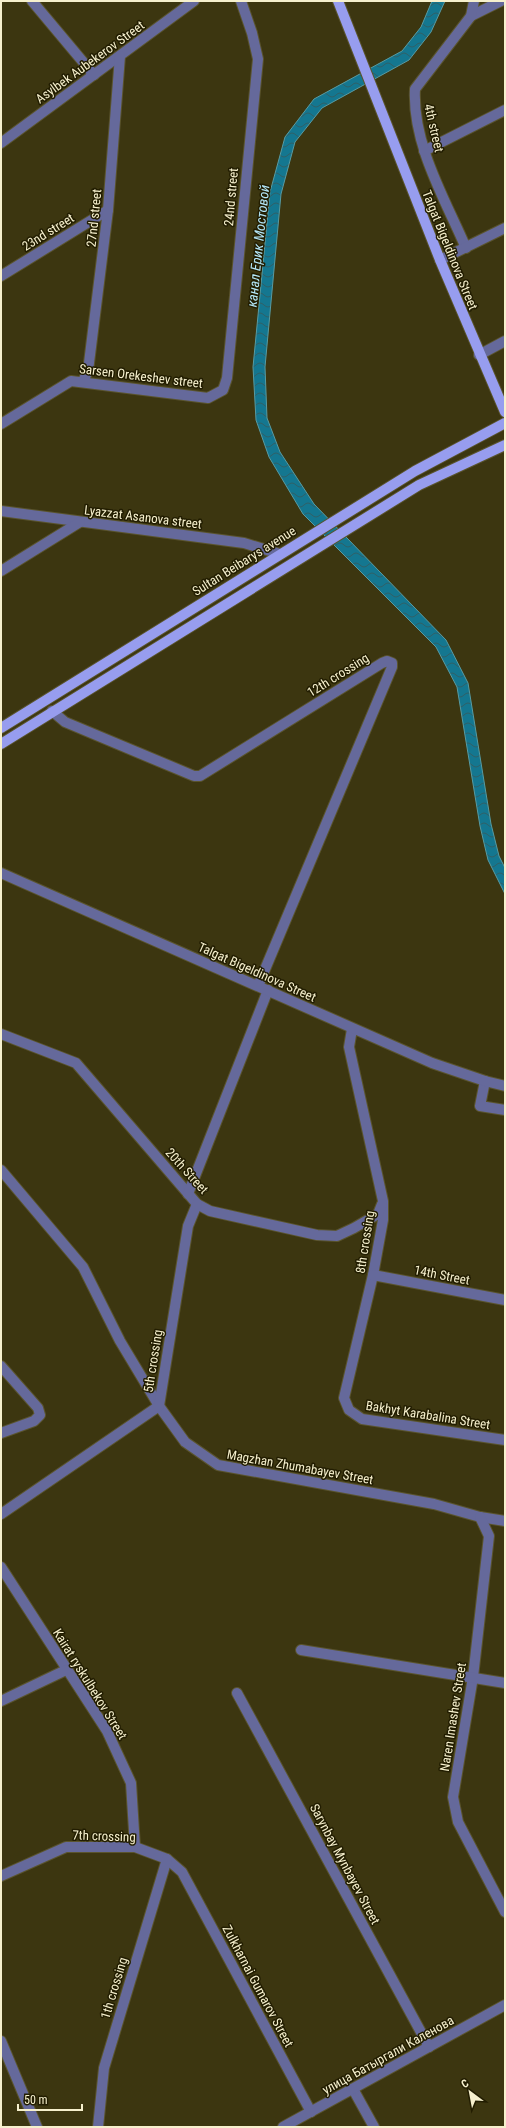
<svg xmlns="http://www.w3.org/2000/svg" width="506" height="2128" font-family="'Roboto Condensed',sans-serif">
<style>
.water{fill:url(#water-waves);stroke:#589ba2}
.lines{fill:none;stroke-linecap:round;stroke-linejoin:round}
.minor-casing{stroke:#5a542e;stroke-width:12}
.tertiary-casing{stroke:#5a542e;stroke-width:12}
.primary-casing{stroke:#5a542e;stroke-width:12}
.minor{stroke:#65699b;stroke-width:10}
.tertiary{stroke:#65699b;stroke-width:10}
.primary{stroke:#979def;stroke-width:10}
.labels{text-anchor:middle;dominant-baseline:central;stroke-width:3;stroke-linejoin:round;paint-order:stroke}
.street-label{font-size:13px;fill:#f6f0cd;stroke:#221d01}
.water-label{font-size:14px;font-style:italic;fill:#b3e6f7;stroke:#221d01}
</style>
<defs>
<pattern id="water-waves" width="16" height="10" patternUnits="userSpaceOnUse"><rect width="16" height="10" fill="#147790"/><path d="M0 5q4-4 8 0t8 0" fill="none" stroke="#2f6067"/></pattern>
</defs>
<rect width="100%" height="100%" fill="#3c3610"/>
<polygon class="water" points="432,1 445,1 431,32 409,60 322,108 295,142 281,194 265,367 267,418 280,452 314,504 446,640 468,683 491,824 499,856 505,868 505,894 488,860 480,826 457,687 436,647 303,514 269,457 256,420 253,367 270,192 285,137 314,99 402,51 421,27"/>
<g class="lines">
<defs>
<g id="minor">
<polyline points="32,1 94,75"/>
<polyline points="471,16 501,1"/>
<polyline points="1,143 194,1"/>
<polyline points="424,151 505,110"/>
<path d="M466,248C445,199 412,144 415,89L471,16L474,1"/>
<polyline points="440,260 505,228"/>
<polyline points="1,276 108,210"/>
<polyline points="479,355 505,341"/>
<polyline points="83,381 88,371 108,210 120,56"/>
<polyline points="1,424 71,381 208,398 223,390 227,378 258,59 252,33 241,1"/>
<polyline points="1,511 244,543 280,554"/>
<polyline points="1,571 80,522"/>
<polyline points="52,711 65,722 194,776 200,776 382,663 387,661 392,663 392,667 258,986"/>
<polyline points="352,1029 349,1047 383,1201 383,1220 373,1275 344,1398 349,1410 362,1419 505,1440"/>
<polyline points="1,1034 76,1063 197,1204 210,1211 317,1235 337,1236 354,1228 378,1214 382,1204"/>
<polyline points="485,1081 480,1106 505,1110"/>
<polyline points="1,1170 83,1267 120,1341 159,1406 185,1442 218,1465 434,1504 480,1517 505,1521"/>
<polyline points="188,1194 268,990"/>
<polyline points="373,1275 505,1300"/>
<polyline points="1,1366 38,1408 40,1415 34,1421 1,1433"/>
<polyline points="1,1514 159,1406 188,1226 197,1204"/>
<polyline points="480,1517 489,1536 473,1677 453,1797 458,1822 505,1912"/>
<polyline points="1,1567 107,1731 131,1783 135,1847"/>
<polyline points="301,1650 505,1683"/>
<polyline points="237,1693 429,2047"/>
<polyline points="1,1701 66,1670"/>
<polyline points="1,1876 66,1847 135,1847 167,1859 182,1872 311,2112"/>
<polyline points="353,2089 374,2127"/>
<polyline points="98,2127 104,2068 167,1859"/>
<polyline points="283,2127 505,2005"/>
</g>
<g id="tertiary">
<polyline points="1,873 432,1063 485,1081 505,1086"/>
<polyline points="1,2041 37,2127"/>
</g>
<g id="primary">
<polyline points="338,1 440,260 505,412"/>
<polyline points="1,728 415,471 505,423"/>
<polyline points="1,744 419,485 505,445"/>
</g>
</defs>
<use href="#minor" class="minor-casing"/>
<use href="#tertiary" class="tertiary-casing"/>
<use href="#primary" class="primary-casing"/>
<use href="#minor" class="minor"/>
<use href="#tertiary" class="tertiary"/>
<use href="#primary" class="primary"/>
</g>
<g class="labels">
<g class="street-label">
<text transform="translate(90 62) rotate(-36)">Asylbek Aubekerov Street</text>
<text transform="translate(434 128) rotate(77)">4th street</text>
<text transform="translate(231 197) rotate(-85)">24nd street</text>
<text transform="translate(94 218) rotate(-84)">27nd street</text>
<text transform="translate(48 232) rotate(-32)">23nd street</text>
<text transform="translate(450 250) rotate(68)">Talgat Bigeldinova Street</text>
<text transform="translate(141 376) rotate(7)">Sarsen Orekeshev street</text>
<text transform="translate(143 517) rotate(7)">Lyazzat Asanova street</text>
<text transform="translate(244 561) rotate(-32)">Sultan Beibarys avenue</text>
<text transform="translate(338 675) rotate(-32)">12th crossing</text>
<text transform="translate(257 972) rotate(24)">Talgat Bigeldinova Street</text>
<text transform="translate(187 1171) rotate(48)">20th Street</text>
<text transform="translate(365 1242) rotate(-81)">8th crossing</text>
<text transform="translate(442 1275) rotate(11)">14th Street</text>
<text transform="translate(153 1361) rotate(-81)">5th crossing</text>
<text transform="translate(428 1415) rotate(9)">Bakhyt Karabalina Street</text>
<text transform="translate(300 1467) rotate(10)">Magzhan Zhumabayev Street</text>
<text transform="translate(90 1684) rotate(58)">Kairat ryskulbekov Street</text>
<text transform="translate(453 1717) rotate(-81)">Naren Imashev Street</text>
<text transform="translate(104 1836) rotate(2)">7th crossing</text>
<text transform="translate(345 1864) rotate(62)">Sarynbay Mynbayev Street</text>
<text transform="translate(258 1986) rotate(62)">Zulkharnai Gumarov Street</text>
<text transform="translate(114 1988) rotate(-73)">1th crossing</text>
<text transform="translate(388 2055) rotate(-29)">улица Батыргали Каленова</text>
</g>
<g class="water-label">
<text transform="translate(258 246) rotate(-84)">канал Ерик Мостовой</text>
</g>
</g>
<rect width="506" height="2128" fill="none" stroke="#f6f0cd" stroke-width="4"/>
<g transform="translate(470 2092) rotate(328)" stroke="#221d01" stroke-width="3" paint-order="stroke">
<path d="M0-3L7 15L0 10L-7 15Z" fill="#f6f0cd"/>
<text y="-6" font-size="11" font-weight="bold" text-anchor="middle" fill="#f6f0cd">С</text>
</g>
<path d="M18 2104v6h64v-6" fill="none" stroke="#f6f0cd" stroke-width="2"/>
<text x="24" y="2104" font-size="12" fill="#f6f0cd" stroke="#221d01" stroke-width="3" paint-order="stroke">50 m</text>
</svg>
